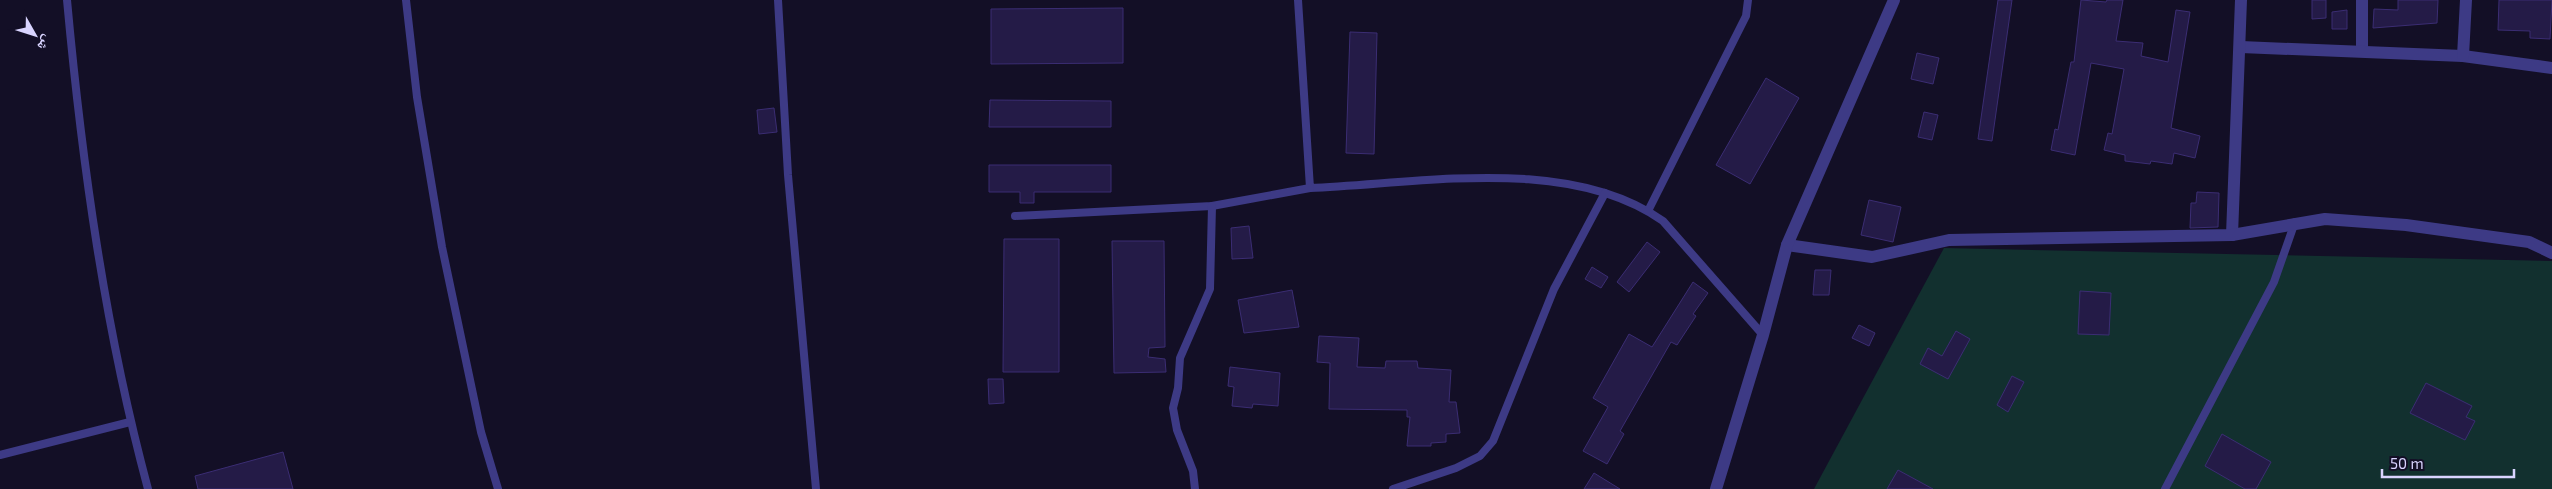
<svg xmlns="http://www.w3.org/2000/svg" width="2552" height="489" font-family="'Exo 2','Noto Naskh Arabic',sans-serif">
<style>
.green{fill:#12302f}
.building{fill:#241b47;stroke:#3b2d73}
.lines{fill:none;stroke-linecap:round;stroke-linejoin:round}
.service{stroke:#3d3a85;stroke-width:8}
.minor{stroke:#3d3a85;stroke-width:12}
.tertiary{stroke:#3d3a85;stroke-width:12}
</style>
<rect width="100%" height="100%" fill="#130f26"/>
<polygon class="green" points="1944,248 2552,261 2552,489 1814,489"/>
<g class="building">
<polygon points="1998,0 2012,0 1992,141 1978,139"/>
<polygon points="2081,0 2106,2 2107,0 2123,0 2116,41 2143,43 2141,56 2168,62 2176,10 2190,12 2171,128 2200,136 2195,158 2174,153 2172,164 2151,161 2150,164 2125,161 2125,155 2104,150 2108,133 2112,134 2124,69 2091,63 2075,155 2051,150 2055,129 2058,130 2071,62 2074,62"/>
<polygon points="2312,0 2326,0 2326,18 2312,19"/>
<polygon points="2398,0 2438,0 2437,23 2373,28 2374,9 2398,10"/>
<polygon points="2499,0 2552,0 2550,39 2530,38 2530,31 2498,30"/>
<polygon points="1123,8 1123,63 991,64 991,9"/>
<polygon points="2347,10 2347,29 2332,29 2332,12"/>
<polygon points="1350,32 1377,33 1374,154 1346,153"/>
<polygon points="1917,53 1939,58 1933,84 1911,79"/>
<polygon points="1766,78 1799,98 1750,184 1716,165"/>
<polygon points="990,100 1111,101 1111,127 989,127"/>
<polygon points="774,108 777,132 759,134 757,110"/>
<polygon points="1924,112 1938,115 1932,140 1918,137"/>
<polygon points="989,165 1111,165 1111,192 1034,192 1034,203 1020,203 1020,192 989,192"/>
<polygon points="2197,192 2219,193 2218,227 2190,228 2191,203 2196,203"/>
<polygon points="1869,200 1901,207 1893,242 1861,235"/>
<polygon points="1249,226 1253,258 1232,259 1231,228"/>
<polygon points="1004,239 1059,239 1059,372 1003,372"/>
<polygon points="1112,241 1164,241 1165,347 1149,348 1148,357 1165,359 1166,372 1114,373"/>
<polygon points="1647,242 1660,252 1629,292 1617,282"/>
<polygon points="1592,267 1608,277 1601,288 1585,279"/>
<polygon points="1815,270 1831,270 1829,295 1813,295"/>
<polygon points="1693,282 1708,293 1693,314 1696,316 1677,345 1671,342 1620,431 1624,434 1607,464 1583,451 1608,407 1593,398 1629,334 1652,347"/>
<polygon points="1292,290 1299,327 1244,333 1238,300"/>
<polygon points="2080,291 2111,293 2109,335 2078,334"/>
<polygon points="1859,325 1875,333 1869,346 1852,338"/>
<polygon points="1956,331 1970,339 1948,379 1920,364 1928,348 1942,356"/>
<polygon points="1319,336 1359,338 1357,367 1385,368 1386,361 1417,361 1418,368 1451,370 1449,402 1456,402 1460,433 1446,434 1446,442 1431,443 1431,446 1407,446 1410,417 1407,417 1407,410 1329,409 1330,363 1317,362"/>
<polygon points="1230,367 1280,373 1278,406 1253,404 1252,408 1232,406 1234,387 1228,386"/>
<polygon points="2012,376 2024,382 2008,412 1997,405"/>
<polygon points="988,379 1003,379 1004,403 989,404"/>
<polygon points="2426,383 2472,406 2466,417 2475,421 2465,440 2410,413"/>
<polygon points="2222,434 2271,462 2256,489 2245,489 2205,466"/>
<polygon points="283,452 293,489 198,489 195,476"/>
<polygon points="1898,470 1933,489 1887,489"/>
<polygon points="1594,473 1620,489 1584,489"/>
</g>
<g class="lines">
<g class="service">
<path d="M67,0C82,164 105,329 148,489"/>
<polyline points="406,0 417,97 442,247 481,432 498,489"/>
<polyline points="778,0 788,175 816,489"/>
<path d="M1298,0L1310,188C1419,184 1568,154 1663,221L1763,335"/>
<polyline points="1648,211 1746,16 1748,0"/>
<polyline points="1015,216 1212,206 1310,188"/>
<polyline points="0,455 130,422"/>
<polyline points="1195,489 1193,471 1177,430 1173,408 1178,388 1180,358 1210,289 1212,206"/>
<polyline points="1393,489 1456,468 1480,456 1493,441 1554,289 1605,193"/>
<polyline points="2165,489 2274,282 2295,222"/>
</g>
<g class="minor">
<polyline points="2362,0 2362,51"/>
<polyline points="2241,47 2463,56 2552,68"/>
<polyline points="2463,56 2466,0"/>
<polyline points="2232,235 2241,0"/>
<polyline points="1787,245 1872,257 1949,240 2232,235 2325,219 2406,225 2529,242 2552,253"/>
</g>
<polyline class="tertiary" points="1716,489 1763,335 1787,245 1894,0"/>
</g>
<g transform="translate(35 35) rotate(129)" stroke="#130f26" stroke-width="4" paint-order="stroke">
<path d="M0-4L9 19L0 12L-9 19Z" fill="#d9d4ff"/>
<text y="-8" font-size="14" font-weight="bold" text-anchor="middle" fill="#d9d4ff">ش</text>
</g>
<path d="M2382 469v8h132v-8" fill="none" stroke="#d9d4ff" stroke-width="2.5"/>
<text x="2390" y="469" font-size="15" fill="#d9d4ff" stroke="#130f26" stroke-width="4" paint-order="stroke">50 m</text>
</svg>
